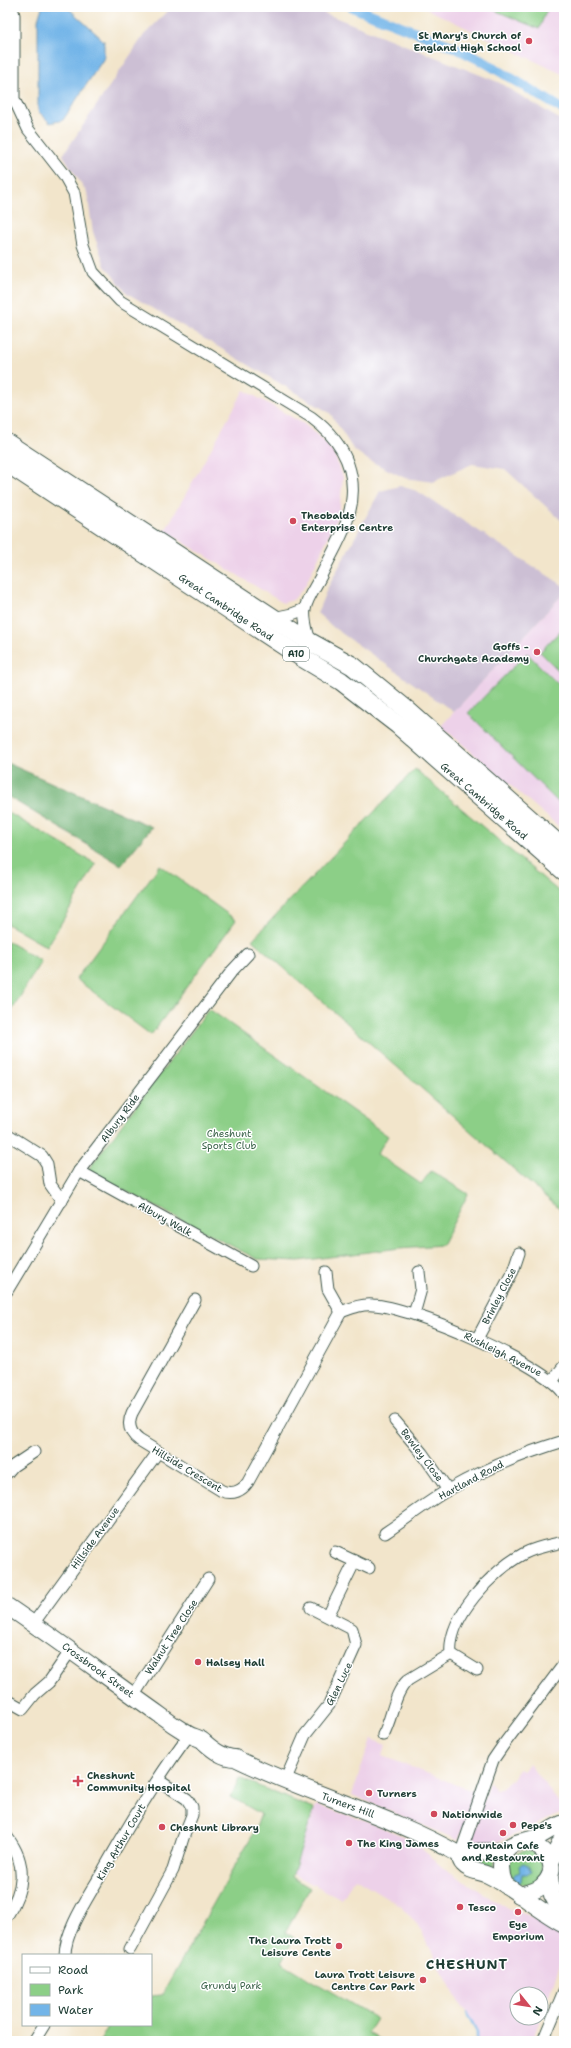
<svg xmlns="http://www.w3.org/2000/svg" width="571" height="2048" font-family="'Shantell Sans',sans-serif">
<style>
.built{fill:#edd1e9;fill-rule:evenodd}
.industrial{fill:#ccbfd4}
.green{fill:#8ccf87;stroke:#56865e}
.forest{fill:#71b274;stroke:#487854}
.water{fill:#73b5e8;stroke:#49798e}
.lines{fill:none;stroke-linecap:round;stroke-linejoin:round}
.stream{stroke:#73b5e8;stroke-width:2.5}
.canal{stroke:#73b5e8;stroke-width:10}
.minor-casing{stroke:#3f564b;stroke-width:13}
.secondary-casing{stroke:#3f564b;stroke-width:18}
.trunk-casing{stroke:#3f564b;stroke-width:20}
.minor{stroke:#fff;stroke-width:11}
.secondary{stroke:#fff;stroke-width:16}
.trunk{stroke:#fff;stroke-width:18}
.poi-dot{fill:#d1495b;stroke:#fff;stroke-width:1.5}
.labels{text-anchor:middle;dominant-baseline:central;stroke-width:3;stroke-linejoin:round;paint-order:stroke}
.shield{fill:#fff;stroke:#627771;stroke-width:1}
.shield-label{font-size:9px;font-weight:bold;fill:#1f3d34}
.poi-label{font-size:10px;font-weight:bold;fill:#1f3d34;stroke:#fff;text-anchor:start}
.street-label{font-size:10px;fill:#1f3d34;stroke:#fff}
.park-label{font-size:10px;fill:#3a6249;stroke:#fff}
.district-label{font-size:14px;font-weight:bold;letter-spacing:1px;fill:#1f3d34;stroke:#fff}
</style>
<rect width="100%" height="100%" fill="#fff"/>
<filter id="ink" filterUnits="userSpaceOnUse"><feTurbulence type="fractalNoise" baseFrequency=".025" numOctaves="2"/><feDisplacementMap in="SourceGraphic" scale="8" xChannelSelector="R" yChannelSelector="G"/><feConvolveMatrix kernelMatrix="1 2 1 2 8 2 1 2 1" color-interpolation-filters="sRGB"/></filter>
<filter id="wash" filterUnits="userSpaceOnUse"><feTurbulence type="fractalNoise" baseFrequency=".012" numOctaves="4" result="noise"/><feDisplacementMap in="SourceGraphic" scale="16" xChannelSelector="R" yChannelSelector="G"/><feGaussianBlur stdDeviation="0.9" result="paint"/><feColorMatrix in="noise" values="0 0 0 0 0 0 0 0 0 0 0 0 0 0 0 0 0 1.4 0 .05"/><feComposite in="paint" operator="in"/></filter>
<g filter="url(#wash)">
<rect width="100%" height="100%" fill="#f2e5cb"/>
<g class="built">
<polygon points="423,7 564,7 564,75"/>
<polygon points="244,390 304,424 325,442 334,454 343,477 339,514 305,586 293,600 283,603 165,531"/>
<polygon points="564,593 564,831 441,726"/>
<polygon points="371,1739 386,1745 383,1756 475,1792 473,1805 458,1840 352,1795"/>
<polygon points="529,1764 564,1809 564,1812 494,1844 471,1841 489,1782 497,1791 514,1778 518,1768 523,1770"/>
<path d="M316,1805L357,1818L411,1839L442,1867L510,1910L514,1908L552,1928L550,1931L563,1939L564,1954L532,2041H479L477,2029L458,2001L416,1922L401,1906L355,1878L342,1899L293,1874ZM517,1994H541V2018H517Z"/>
<polygon points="564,1849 564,1904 557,1889 557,1873"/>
</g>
<g class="industrial">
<polygon points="172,7 309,7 498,82 564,122 564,523 505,469 472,464 433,482 405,478 368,460 353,449 330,413 127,293 105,266 93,232 87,193 63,155 144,35"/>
<polygon points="400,486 417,491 564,586 564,593 454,712 334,628 317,613 327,589 380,491"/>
</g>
<g class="green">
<polygon points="487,7 548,7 539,29"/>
<polygon points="564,627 564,676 540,652"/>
<polygon points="527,653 564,690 564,808 468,713"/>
<polygon points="415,769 564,896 564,1213 252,940"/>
<polygon points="7,812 96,864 47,947 7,924"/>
<polygon points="160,865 236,920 151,1035 76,979"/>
<polygon points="7,941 41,961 7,1019"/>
<polygon points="209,1009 388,1136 377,1154 421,1184 431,1171 468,1194 442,1245 400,1248 298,1261 257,1259 87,1171"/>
<polygon points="239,1778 314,1809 292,1877 310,1888 285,1932 294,1938 281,1962 377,2019 368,2033 382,2041 100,2041 109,2025 151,2025 151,1996 162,1995 255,1830 261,1814 231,1797"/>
<circle cx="526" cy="1868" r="17"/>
<polygon points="495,1857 493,1873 470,1860"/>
</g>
<polygon class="forest" points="7,763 152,827 121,865 7,796"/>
<g class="water">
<polygon points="42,7 67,7 104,41 104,58 63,120 50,123 38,111 38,20"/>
<polygon points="523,1863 528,1865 531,1871 527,1874 522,1874 521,1881 519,1883 513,1877 515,1874 520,1872 519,1866"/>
</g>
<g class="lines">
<polyline class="stream" points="466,2013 477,2032 477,2041"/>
<polyline class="canal" points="352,7 454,47 486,63 564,110"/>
</g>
</g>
<g filter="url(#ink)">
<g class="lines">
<defs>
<g id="minor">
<path d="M12,7L14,15V99L28,129L64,175L74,193L83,245L93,272L120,301L311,417C347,444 362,480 346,524C340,541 329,559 321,576C316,586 307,598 305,609C303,620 308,632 310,642"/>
<polyline points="273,618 292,614 305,609"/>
<polyline points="7,1134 42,1156 47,1164 50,1184 62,1201"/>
<polyline points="79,1171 251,1266"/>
<path d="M326,1272L328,1289L341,1312C352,1308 361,1304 373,1305C410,1306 545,1364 564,1394"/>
<polyline points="7,1291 79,1171 232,971 248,954"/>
<path d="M195,1300L132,1413C127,1424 130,1433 139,1440L222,1491C233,1495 242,1491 248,1482L341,1312"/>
<polyline points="414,1314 421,1289 419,1272"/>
<polyline points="477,1339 513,1271 519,1253"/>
<polyline points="552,1381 564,1366"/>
<polyline points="395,1421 422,1453 448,1490"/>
<polyline points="7,1473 13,1466 34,1452"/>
<path d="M385,1533C406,1519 426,1503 448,1490C485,1469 524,1453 564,1441"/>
<polyline points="335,1552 369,1568"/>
<polyline points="328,1616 355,1561"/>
<polyline points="33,1624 158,1452"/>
<polyline points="451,1654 477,1670"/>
<polyline points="134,1695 208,1579"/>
<polyline points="7,1700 23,1709 35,1694 49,1682 71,1650"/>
<path d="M383,1735C393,1717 393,1694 408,1680L451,1654C447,1618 493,1570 523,1554C536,1547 550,1545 564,1542"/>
<polyline points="285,1781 305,1735 329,1705 356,1645 352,1629 311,1608"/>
<path d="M7,1837C28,1864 24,1889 7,1916"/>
<polyline points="460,1855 493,1760 504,1744 564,1664"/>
<polyline points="130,1949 173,1870 183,1838 192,1815 192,1807 187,1799 158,1780"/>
<path d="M65,1955C65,1929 92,1892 104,1869C130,1823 157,1777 189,1735"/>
<polyline points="34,2041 44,2025"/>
<polyline points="543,2041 564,1991"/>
</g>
<g id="secondary">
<path d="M7,1606C59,1641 109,1679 160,1715C169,1722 178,1728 188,1734C193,1737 201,1738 204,1742C213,1750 223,1758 235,1758C308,1794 389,1814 460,1855C460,1858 461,1862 463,1864C470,1872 480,1871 488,1875C515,1888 537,1910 564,1924"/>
<path d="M460,1855C474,1849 491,1854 507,1849"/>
<polyline points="551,1862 564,1835"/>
<polyline points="550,1875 552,1895 564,1917"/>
<path d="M505,1885C499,1871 498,1849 516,1843C524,1840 532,1840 540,1836C548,1832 555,1826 564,1823"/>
<path d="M519,1895C526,1893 536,1892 542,1886C562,1867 547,1851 529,1841"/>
</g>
<g id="trunk">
<polyline points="7,443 310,642 353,666 407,710 564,849"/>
<polyline points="7,463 301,657 341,681 398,725 564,871"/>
</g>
</defs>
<use href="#minor" class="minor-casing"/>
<use href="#secondary" class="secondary-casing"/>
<use href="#trunk" class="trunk-casing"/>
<use href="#minor" class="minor"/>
<use href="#secondary" class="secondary"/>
<use href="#trunk" class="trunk"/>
</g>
</g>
<g class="poi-dot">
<circle cx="529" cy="41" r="4"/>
<circle cx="293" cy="521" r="4"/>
<circle cx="537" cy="652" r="4"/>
<circle cx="198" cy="1662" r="4"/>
<path d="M76 1775h4v4h4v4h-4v4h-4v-4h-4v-4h4z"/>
<circle cx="369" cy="1793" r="4"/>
<circle cx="434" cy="1814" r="4"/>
<circle cx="513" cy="1825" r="4"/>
<circle cx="162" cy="1827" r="4"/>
<circle cx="503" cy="1833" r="4"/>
<circle cx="349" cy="1843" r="4"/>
<circle cx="460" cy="1907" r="4"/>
<circle cx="518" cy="1912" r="4"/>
<circle cx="339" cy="1946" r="4"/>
<circle cx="423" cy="1980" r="4"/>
</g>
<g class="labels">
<rect class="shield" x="283" y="647" width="26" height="14" rx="3"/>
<g class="shield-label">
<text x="296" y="654">A10</text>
</g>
<g class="poi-label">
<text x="521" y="35" text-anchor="end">St Mary's Church of<tspan x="521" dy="12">England High School</tspan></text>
<text x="301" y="515">Theobalds<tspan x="301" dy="12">Enterprise Centre</tspan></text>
<text x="529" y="646" text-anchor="end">Goffs -<tspan x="529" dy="12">Churchgate Academy</tspan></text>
<text x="206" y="1662">Halsey Hall</text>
<text x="87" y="1775">Cheshunt<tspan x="87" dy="12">Community Hospital</tspan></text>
<text x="377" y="1793">Turners</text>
<text x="442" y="1814">Nationwide</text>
<text x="521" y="1825">Pepe's</text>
<text x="170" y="1827">Cheshunt Library</text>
<text x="357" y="1843">The King James</text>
<text x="503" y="1845" text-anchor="middle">Fountain Cafe<tspan x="503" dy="12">and Restaurant</tspan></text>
<text x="468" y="1907">Tesco</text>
<text x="518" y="1924" text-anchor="middle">Eye<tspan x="518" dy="12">Emporium</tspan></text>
<text x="331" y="1940" text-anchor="end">The Laura Trott<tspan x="331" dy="12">Leisure Cente</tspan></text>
<text x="415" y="1974" text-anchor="end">Laura Trott Leisure<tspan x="415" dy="12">Centre Car Park</tspan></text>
</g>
<g class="street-label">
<text transform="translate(226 607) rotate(34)">Great Cambridge Road</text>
<text transform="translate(484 801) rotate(41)">Great Cambridge Road</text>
<text transform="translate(120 1118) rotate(-53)">Albury Ride</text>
<text transform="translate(165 1219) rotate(29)">Albury Walk</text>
<text transform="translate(499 1296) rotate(-63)">Brinley Close</text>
<text transform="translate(503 1354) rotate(27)">Rushleigh Avenue</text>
<text transform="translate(422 1455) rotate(53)">Bewley Close</text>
<text transform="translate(187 1469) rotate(31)">Hillside Crescent</text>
<text transform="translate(471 1480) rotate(-28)">Hartland Road</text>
<text transform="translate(95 1538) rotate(-54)">Hillside Avenue</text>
<text transform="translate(171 1637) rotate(-57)">Walnut Tree Close</text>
<text transform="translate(98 1670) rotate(36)">Crossbrook Street</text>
<text transform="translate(339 1684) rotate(-64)">Glen Luce</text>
<text transform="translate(348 1805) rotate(20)">Turners Hill</text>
<text transform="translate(121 1842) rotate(-60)">King Arthur Court</text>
</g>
<g class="park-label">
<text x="229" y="1133">Cheshunt<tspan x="229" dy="12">Sports Club</tspan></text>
<text x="231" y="1985">Grundy Park</text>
</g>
<g class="district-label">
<text x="467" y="1964">CHESHUNT</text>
</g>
</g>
<rect width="571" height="2048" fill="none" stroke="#fff" stroke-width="24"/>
<rect x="22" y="1954" width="130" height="72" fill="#ffffff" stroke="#a5b1ae"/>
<rect x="30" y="1967" width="20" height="6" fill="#ffffff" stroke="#a5b1ae"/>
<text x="58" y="1974" font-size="12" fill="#1f3d34">Road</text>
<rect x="30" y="1984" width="20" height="12" fill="#8ccf87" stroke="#a5b1ae"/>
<text x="58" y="1994" font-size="12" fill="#1f3d34">Park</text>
<rect x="30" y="2004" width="20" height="12" fill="#73b5e8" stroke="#a5b1ae"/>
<text x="58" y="2014" font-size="12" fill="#1f3d34">Water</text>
<g transform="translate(529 2006) rotate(120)"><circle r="19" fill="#ffffff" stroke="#a5b1ae"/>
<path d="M0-3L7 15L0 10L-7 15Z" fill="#d1495b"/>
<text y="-6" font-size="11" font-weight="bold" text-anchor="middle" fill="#1f3d34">N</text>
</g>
</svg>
